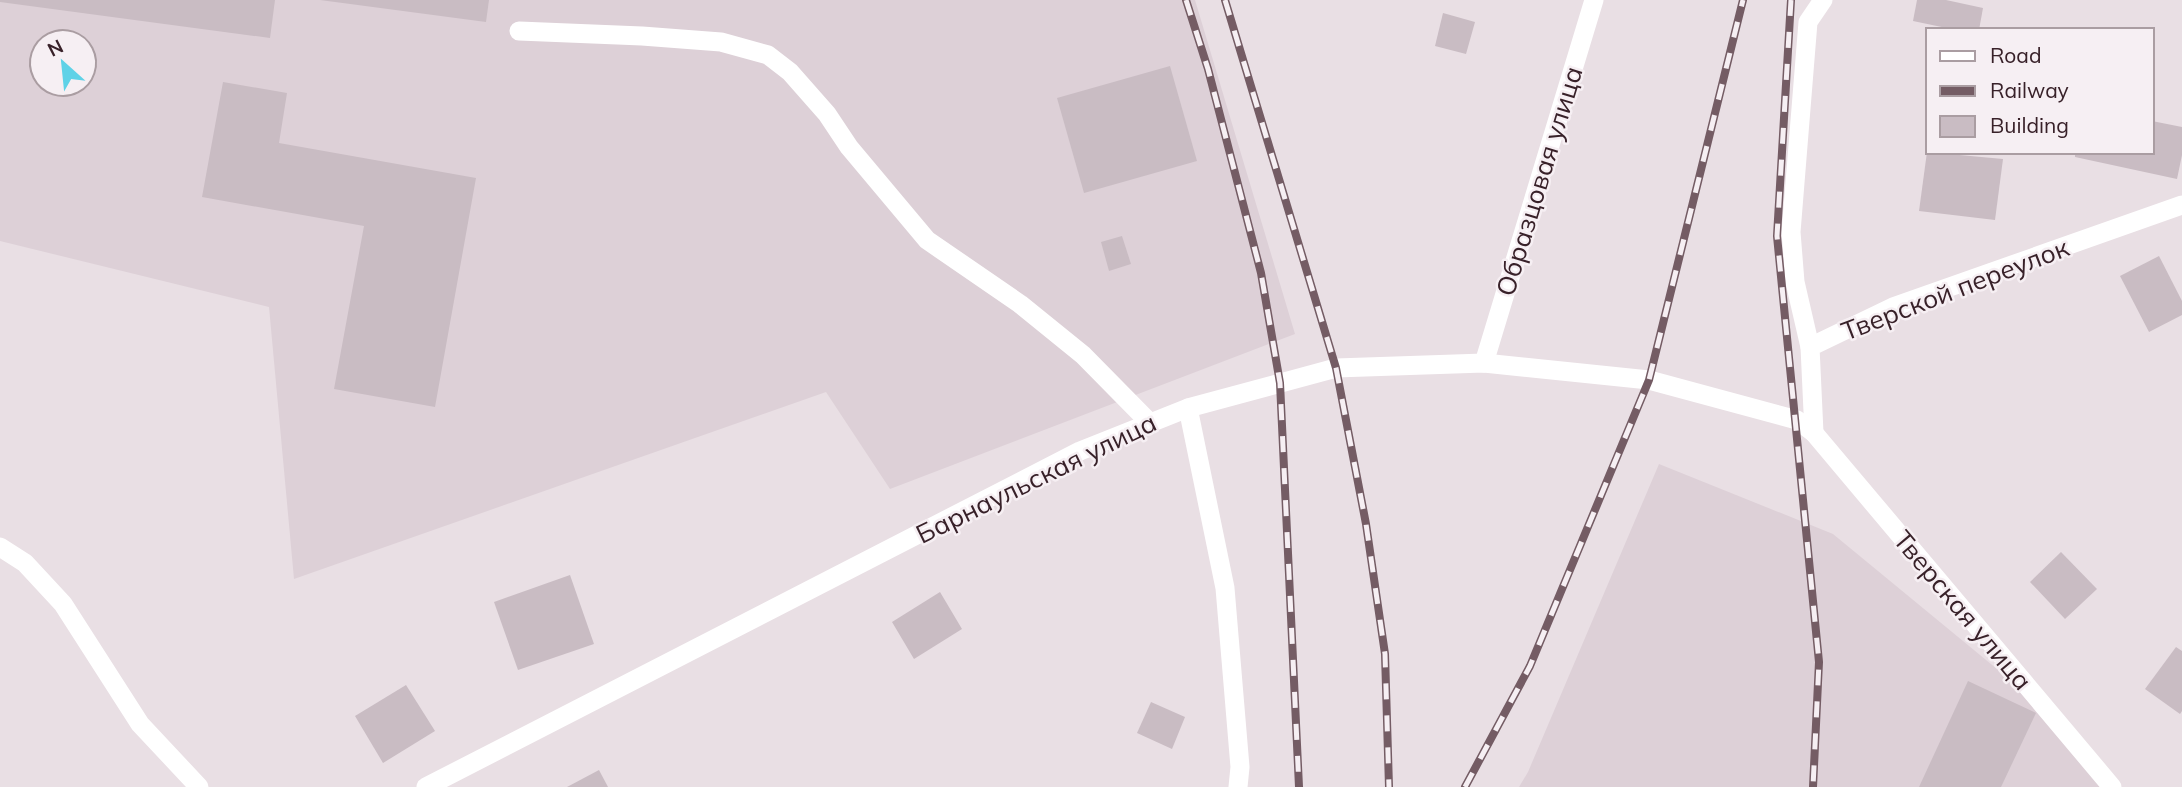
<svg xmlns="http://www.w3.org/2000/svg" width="2182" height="787" font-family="Mulish,sans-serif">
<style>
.built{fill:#ddd0d7;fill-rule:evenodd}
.building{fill:#c9bcc3}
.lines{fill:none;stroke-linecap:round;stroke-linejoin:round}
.service{stroke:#fff;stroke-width:19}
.minor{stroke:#fff;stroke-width:19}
.rail-casing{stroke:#745c64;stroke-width:8}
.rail{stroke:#f6eff3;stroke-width:5;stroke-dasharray:16;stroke-linecap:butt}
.labels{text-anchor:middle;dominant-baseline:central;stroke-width:5;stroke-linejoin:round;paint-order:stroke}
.street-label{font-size:26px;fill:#382129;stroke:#f6eff3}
</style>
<rect width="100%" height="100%" fill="#e9dfe4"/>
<g class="built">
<path d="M0,0H1195L1295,334L890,489L826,392L294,579L269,307L0,241ZM42,42H84V84H42Z"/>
<polygon points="1659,464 1833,534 2014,683 2108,787 1519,787 1528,772"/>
</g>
<g class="building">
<polygon points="0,0 275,0 270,38 0,2"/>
<polygon points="320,0 489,0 486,22"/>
<polygon points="1917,0 1946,0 1983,8 1979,30 1956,30 1913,21"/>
<polygon points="1443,13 1475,22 1466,54 1435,46"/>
<polygon points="1170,66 1197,161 1084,193 1057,98"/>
<polygon points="223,82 287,93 279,143 476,178 435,407 334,389 364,226 202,197"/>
<polygon points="2152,121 2182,127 2182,155 2177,179 2075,157 2075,152 2152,152"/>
<polygon points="1927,152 2003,159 1995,220 1919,211"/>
<polygon points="1122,236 1131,264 1109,271 1101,242"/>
<polygon points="2159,256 2182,301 2182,315 2149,332 2120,276"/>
<polygon points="2061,552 2097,589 2065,619 2030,582"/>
<polygon points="570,575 594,644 518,670 494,602"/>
<polygon points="940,592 962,629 914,659 892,622"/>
<polygon points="2176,647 2182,651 2182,711 2180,714 2145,689"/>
<polygon points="1968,681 2036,713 2001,787 1919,787"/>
<polygon points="406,685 435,731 383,763 355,716"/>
<polygon points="1151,702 1185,717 1172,749 1137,733"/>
<polygon points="599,770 608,787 567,787"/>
</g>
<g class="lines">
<g class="service">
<polyline points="519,31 642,36 721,42 768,55 790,72 827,114 849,147 927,240 1020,304 1083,355 1149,422"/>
<polyline points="1810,347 1795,282 1791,232 1808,22 1823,0"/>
<polyline points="0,547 25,563 63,604 140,724 199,787"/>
</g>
<g class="minor">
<polyline points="1484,363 1594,0"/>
<polyline points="1188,408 1225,588 1240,767 1238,787"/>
<polyline points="1814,433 1810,347 1893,307 2182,205"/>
<polyline points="426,787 1080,451 1188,408 1336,368 1484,363 1649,380 1797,420 1814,433 2112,787"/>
</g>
<defs>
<g id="rail">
<polyline points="1186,0 1208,69 1261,273 1280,383 1299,787"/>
<polyline points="1225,0 1336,368 1366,524 1385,654 1389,787"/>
<polyline points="1791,0 1777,236 1819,662 1813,787"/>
<polyline points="1465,787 1530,666 1649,380 1743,0"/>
</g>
</defs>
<use href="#rail" class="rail-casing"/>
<use href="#rail" class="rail"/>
</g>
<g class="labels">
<g class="street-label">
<text transform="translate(1539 181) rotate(-73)">Образцовая улица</text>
<text transform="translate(1955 289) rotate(-21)">Тверской переулок</text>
<text transform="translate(1036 478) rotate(-26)">Барнаульская улица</text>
<text transform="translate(1963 610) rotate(50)">Тверская улица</text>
</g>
</g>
<rect x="1926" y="28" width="228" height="126" fill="#f6eff3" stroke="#aa9da2" stroke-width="2"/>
<rect x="1940" y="51" width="35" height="10" fill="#ffffff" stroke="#aa9da2" stroke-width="2"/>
<text x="1990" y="63" font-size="21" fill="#382129">Road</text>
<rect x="1940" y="86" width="35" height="10" fill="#745c64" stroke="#aa9da2" stroke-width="2"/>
<text x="1990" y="98" font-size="21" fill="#382129">Railway</text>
<rect x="1940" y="116" width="35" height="21" fill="#c9bcc3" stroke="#aa9da2" stroke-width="2"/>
<text x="1990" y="133" font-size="21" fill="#382129">Building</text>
<g transform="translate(63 63) rotate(333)"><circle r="33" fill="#f6eff3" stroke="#aa9da2" stroke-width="2"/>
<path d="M0-5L12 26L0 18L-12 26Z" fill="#5fd2e7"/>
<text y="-10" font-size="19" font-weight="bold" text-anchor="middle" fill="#382129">N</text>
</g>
</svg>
